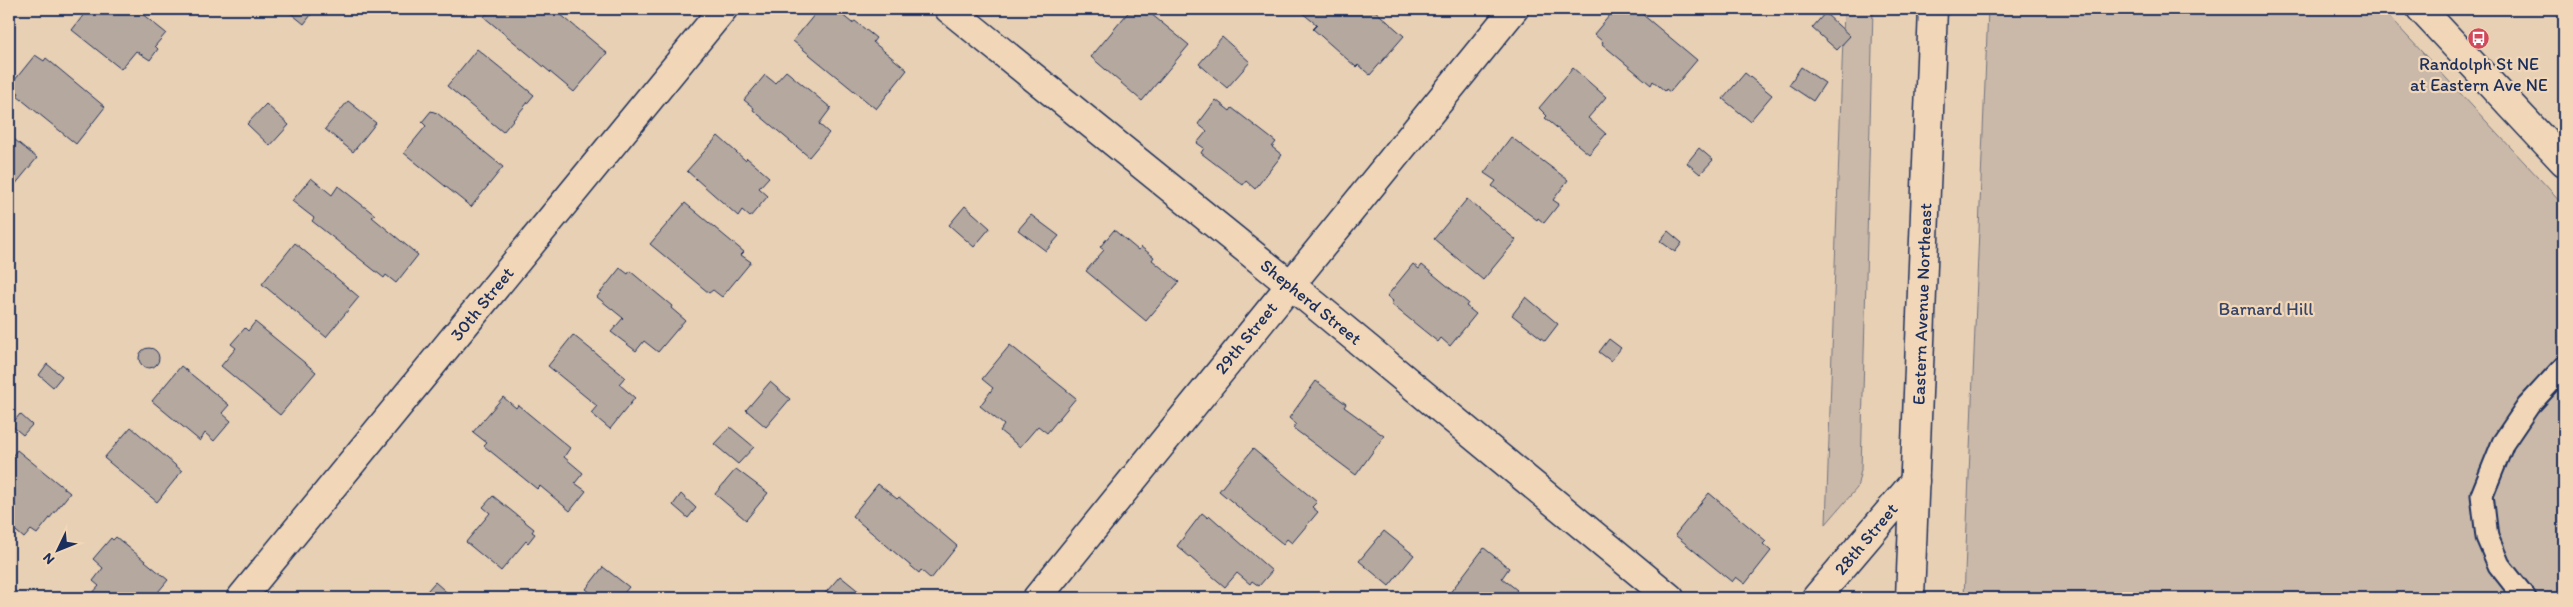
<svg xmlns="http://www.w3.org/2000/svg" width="2573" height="607" font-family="Itim,sans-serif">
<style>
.green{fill:#cab9a8;stroke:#727483}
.building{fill:#b5a89f;stroke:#1b2f5e}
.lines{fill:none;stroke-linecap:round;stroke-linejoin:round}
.service-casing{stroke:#1b2f5e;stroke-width:25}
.minor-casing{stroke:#1b2f5e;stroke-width:31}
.tertiary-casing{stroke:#1b2f5e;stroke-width:31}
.secondary-casing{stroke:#1b2f5e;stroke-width:31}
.service{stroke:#f1d7b8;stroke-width:21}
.minor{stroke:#f1d7b8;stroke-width:28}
.tertiary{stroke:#f1d7b8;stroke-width:28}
.secondary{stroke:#f1d7b8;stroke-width:28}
.labels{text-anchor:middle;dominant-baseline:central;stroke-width:4.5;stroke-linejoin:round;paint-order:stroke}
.poi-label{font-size:18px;fill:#1b2f5e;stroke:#f1d7b8}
.street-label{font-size:18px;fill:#1b2f5e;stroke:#f1d7b8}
.park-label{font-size:18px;fill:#354469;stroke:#f1d7b8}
</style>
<rect width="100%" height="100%" fill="#e8d0b4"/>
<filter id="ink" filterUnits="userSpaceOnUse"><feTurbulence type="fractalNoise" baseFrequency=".02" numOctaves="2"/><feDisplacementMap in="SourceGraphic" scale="10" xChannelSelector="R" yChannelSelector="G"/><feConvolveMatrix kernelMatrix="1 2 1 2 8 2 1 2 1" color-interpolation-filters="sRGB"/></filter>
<g filter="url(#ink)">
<g class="green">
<polygon points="1844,9 1873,9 1861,470 1857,488 1826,524"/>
<polygon points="1988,9 2382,9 2564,205 2564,598 1964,598"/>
</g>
<g class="building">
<polygon points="80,9 136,9 166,33 155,46 158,49 150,60 136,51 121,69 72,30 85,13"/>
<polygon points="290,9 311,9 314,11 304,24 288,11"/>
<polygon points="491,9 554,9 607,53 574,92 484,17"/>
<polygon points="819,9 835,9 852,23 855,21 876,38 873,42 907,70 876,109 793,41"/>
<polygon points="1131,9 1145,9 1189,45 1142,101 1091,57"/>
<polygon points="1304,9 1373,9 1404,36 1370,75 1358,65 1356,67 1313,29 1317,25 1301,12"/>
<polygon points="1615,9 1636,9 1697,60 1670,92 1666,89 1665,91 1653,81 1651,85 1602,44 1603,42 1594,34"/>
<polygon points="1825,13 1850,36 1837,50 1812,28"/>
<polygon points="1222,37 1250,62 1227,88 1199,64"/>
<polygon points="477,49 534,95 503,132 447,86"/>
<polygon points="35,55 44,61 46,58 105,107 76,144 17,96 19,93 10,86"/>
<polygon points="1801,67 1825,83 1813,101 1789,85"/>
<polygon points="1573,68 1606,97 1588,118 1606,134 1589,154 1545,118 1547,116 1539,108"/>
<polygon points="786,71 831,108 819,124 829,133 809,157 753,110 754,108 744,100 765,75 775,83"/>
<polygon points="1745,73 1772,95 1750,121 1723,99"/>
<polygon points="1216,100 1230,111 1232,108 1276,142 1272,147 1282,155 1255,189 1246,181 1243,185 1201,153 1204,148 1197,143 1207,131 1198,124"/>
<polygon points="348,101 376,123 353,152 325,129"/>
<polygon points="266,104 289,125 270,146 247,124"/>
<polygon points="431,111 437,113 503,167 471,207 404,153 426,126 422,122"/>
<polygon points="9,135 37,158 9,192"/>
<polygon points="718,136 745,160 747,158 769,177 759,188 768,196 750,217 742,210 738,216 687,171"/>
<polygon points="1511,137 1568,180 1553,200 1559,204 1544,223 1538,218 1537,220 1492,186 1496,181 1484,173"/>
<polygon points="1699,148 1713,160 1700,174 1687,163"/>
<polygon points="311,178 332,195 338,186 375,215 372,217 418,255 396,283 386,275 384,278 312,221 314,218 292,201"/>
<polygon points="1467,199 1516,240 1483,280 1434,239"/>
<polygon points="685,203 744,252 741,255 751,262 722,297 713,290 709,293 650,244"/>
<polygon points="965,206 990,228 974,247 949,225"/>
<polygon points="1031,215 1059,236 1046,251 1018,230"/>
<polygon points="1114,230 1138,250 1141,247 1154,257 1152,260 1179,282 1146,321 1086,271 1104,250 1100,247"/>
<polygon points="1668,231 1682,243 1675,252 1660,241"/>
<polygon points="295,243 359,297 326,337 262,284"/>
<polygon points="1413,264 1419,269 1422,265 1468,303 1466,306 1476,314 1450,346 1441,338 1438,342 1391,304 1393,301 1387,296"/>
<polygon points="620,268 628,274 630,271 672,306 671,308 685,320 658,352 644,341 636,351 611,332 623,318 597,297"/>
<polygon points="1526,297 1558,324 1545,341 1512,315"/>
<polygon points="255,322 316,372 280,415 221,366 236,348 231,344 245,328 248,331"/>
<polygon points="573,335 625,377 619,384 635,398 610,429 591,413 597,406 548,366"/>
<polygon points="1609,339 1621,348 1611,361 1599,352"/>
<polygon points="1010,345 1076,398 1047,433 1038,426 1020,447 1000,431 1004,425 980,406 993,388 982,379"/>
<circle cx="149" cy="358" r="10"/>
<polygon points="47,364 62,376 53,387 39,375"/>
<polygon points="181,366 229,405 222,413 231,421 214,441 205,433 200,441 152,401"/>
<polygon points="1316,381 1346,404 1344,407 1384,436 1356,475 1293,428 1296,424 1289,418"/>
<polygon points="770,382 790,399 766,427 746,410"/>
<polygon points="503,397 516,408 518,405 570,448 564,457 583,473 575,483 586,491 570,511 540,486 537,489 484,446 487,443 473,432"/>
<polygon points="20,414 32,425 23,435 11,425"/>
<polygon points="131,427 182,471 157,502 104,458"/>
<polygon points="730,427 754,447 738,464 714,444"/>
<polygon points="1253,449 1317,502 1312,507 1318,512 1292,543 1287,539 1283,544 1219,491"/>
<polygon points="17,450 70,493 37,534 31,530 24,538 9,525 9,460"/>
<polygon points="736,469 768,493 746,520 715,494"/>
<polygon points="878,484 897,499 899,497 957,546 931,579 921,570 919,573 852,516"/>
<polygon points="1709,493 1766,541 1763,544 1771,551 1745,584 1736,577 1732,582 1675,535"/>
<polygon points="681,494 696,508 688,518 673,505"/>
<polygon points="493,496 534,529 532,532 535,534 528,543 526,541 501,571 466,542 490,513 483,507"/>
<polygon points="1202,513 1208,518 1210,516 1272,571 1259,586 1252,581 1250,584 1237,573 1225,587 1177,546"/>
<polygon points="1384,531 1414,555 1389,586 1359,561"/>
<polygon points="116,537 168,580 153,598 93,598 90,596 99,586 93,581 103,568 93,559 111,538 113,540"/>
<polygon points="1484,548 1509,568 1502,578 1517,590 1510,598 1455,598 1449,594"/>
<polygon points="603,567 629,587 620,598 597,598 586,589"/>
<polygon points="840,576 867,598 821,598"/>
<polygon points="435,582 453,598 421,598"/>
</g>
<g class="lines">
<defs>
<polyline id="service" points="2525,598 2499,565 2487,537 2482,495 2503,443 2528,406 2564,367"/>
<g id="minor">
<polyline points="949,9 1314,304 1670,598"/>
<polyline points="241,598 723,9"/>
<polyline points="1037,598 1514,9"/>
<polyline points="1816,598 1915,481"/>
</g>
<polyline id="tertiary" points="2421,9 2564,162"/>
<polyline id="secondary" points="1910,598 1933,9"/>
</defs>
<use href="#service" class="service-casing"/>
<use href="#minor" class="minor-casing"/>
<use href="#tertiary" class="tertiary-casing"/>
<use href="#secondary" class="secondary-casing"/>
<use href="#service" class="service"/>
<use href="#minor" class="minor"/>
<use href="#tertiary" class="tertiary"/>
<use href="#secondary" class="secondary"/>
</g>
</g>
<defs>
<symbol id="bus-disc" viewBox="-11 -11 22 22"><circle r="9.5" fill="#d1495b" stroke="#f1d7b8"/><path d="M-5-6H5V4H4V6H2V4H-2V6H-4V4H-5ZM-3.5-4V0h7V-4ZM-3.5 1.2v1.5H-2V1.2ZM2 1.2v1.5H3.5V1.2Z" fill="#fff"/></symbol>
</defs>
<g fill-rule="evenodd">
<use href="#bus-disc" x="2466" y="26" width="25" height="25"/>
</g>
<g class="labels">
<g class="poi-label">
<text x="2479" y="64">Randolph St NE<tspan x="2479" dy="21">at Eastern Ave NE</tspan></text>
</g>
<g class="street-label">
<text transform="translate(1311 302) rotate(39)">Shepherd Street</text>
<text transform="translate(482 304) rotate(-51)">30th Street</text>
<text transform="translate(1922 304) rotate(-88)">Eastern Avenue Northeast</text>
<text transform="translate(1246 338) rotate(-51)">29th Street</text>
<text transform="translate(1866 539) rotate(-50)">28th Street</text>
</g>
<g class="park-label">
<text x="2266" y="309">Barnard Hill</text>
</g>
</g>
<rect width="2573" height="607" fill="none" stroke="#f1d7b8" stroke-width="30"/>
<rect x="15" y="15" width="2543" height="577" fill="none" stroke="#1b2f5e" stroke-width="2" filter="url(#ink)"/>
<g transform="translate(58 550) rotate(227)" stroke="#f1d7b8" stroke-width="4" paint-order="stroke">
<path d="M0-4L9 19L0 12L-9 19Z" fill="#1b2f5e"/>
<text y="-8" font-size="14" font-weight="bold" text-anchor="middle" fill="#1b2f5e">N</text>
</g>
</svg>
